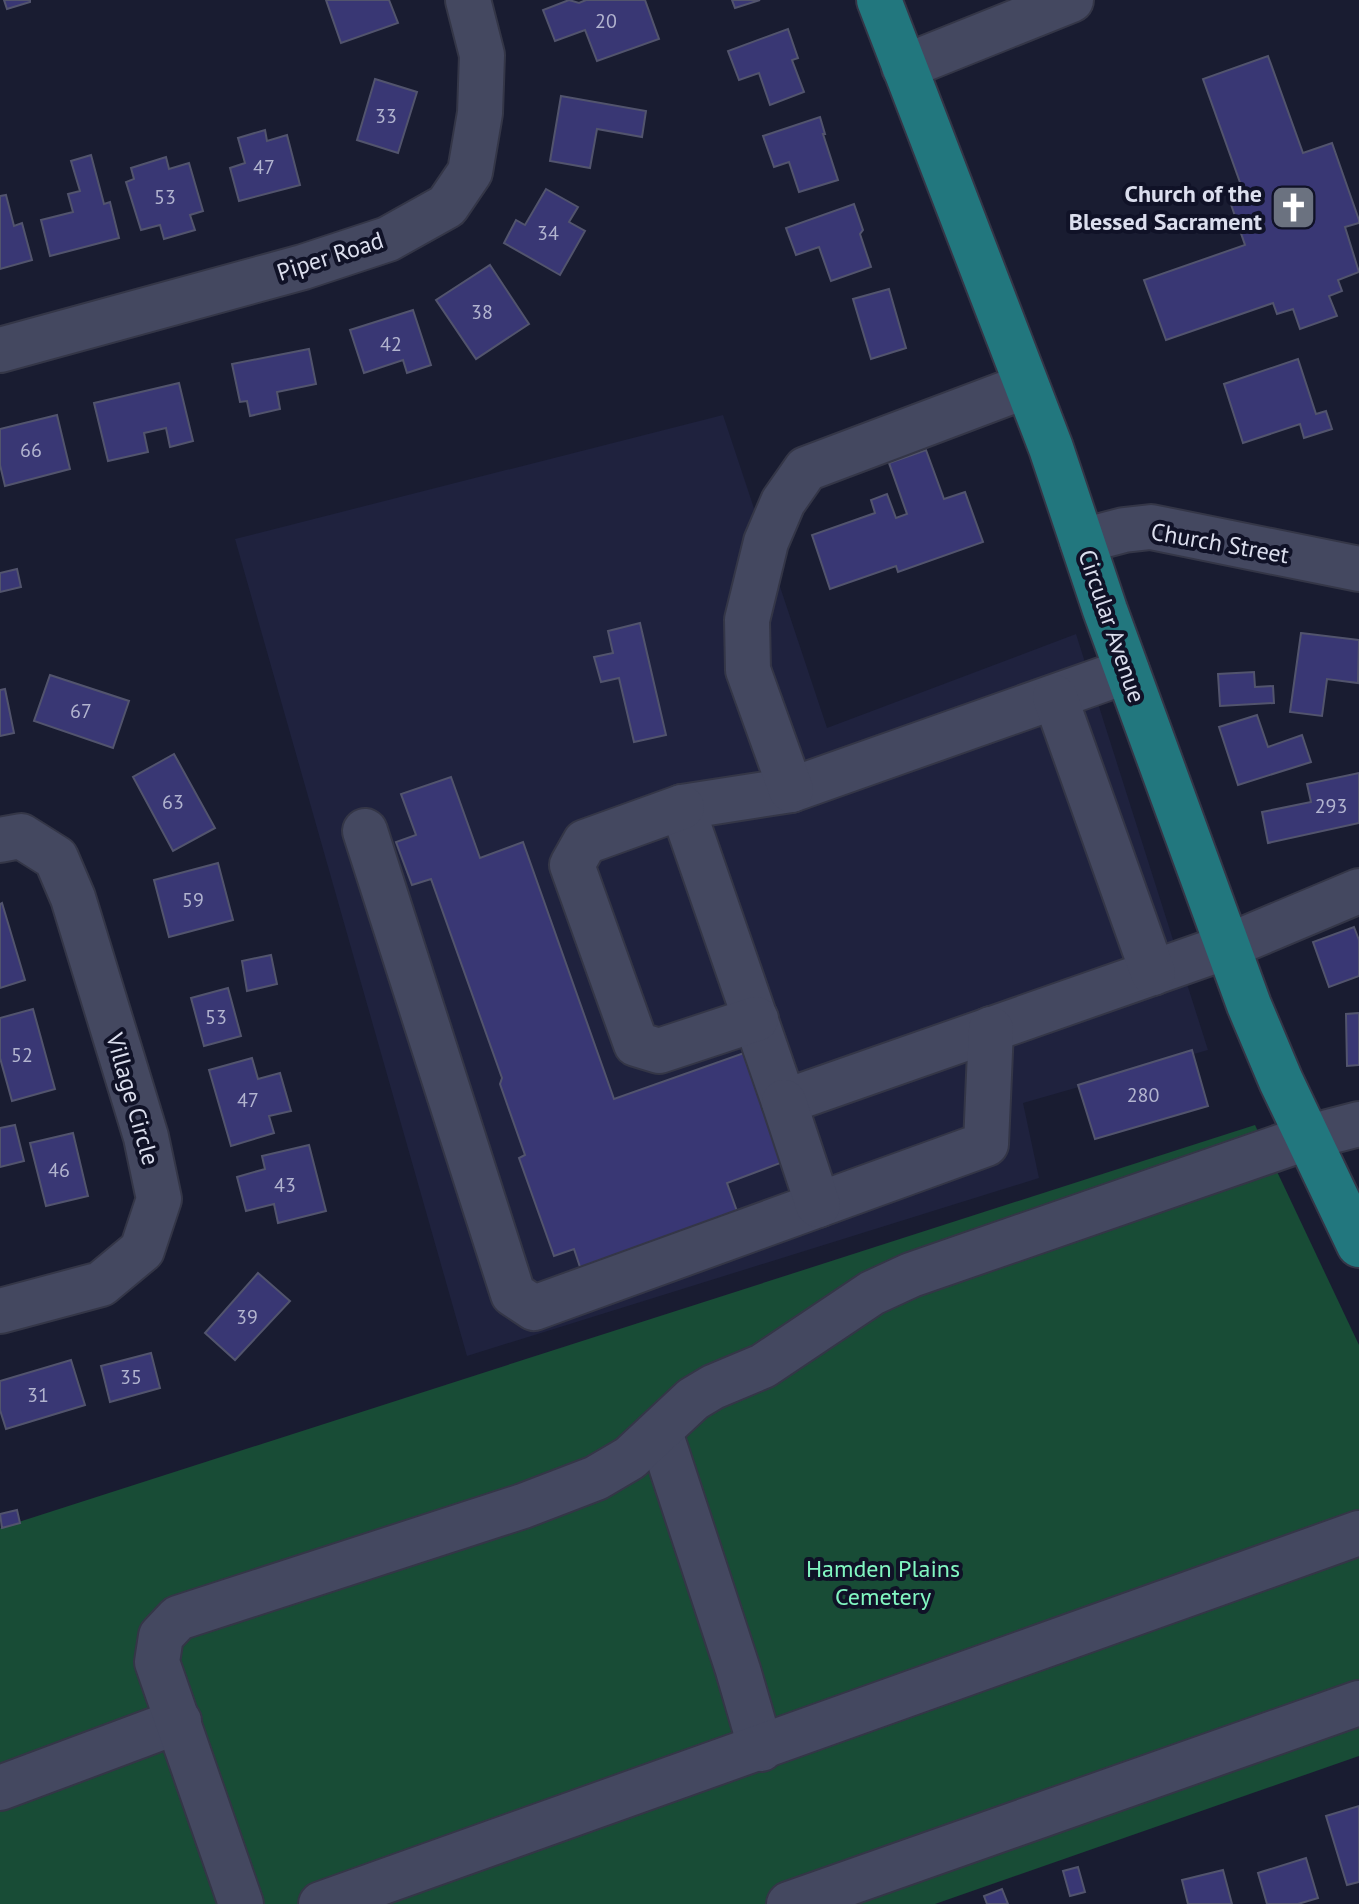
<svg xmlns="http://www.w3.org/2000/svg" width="1359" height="1904" font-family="'PT Sans',sans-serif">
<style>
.built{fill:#1f223e}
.green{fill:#184c36}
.building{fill:#393774;stroke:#52546d;stroke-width:2}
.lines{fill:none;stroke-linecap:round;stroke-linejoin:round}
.minor-casing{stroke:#343647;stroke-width:48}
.major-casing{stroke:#343647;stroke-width:48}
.minor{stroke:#444860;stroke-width:44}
.major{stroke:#22777e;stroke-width:44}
.labels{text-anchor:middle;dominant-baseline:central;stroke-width:8;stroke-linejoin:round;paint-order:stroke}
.number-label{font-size:20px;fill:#b2b4cf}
.poi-label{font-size:24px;font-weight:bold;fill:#dbdeed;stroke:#101227;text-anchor:end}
.street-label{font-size:24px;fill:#dbdeed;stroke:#101227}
.park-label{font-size:24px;fill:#82f7c2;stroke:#101227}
</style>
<rect width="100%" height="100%" fill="#191c31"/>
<polygon class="built" points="723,415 827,728 1076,634 1208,1050 1023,1103 1039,1178 467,1356 235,539"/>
<polygon class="green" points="1255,1125 1359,1345 1359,1756 935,1904 0,1904 0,1528"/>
<g class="building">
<polygon points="4,0 30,0 30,2 7,9"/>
<polygon points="326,0 389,0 398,23 341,43"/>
<polygon points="569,0 579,3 586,0 645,0 659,39 597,61 585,30 555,41 543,10"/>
<polygon points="732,0 760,0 735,8"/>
<polygon points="788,29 798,58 792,60 804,92 770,105 759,73 739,80 728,51"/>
<polygon points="1268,56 1303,153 1332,143 1359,220 1359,223 1345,227 1359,272 1338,280 1342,291 1329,296 1337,316 1300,329 1293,309 1277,314 1273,303 1166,340 1144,280 1245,245 1227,193 1242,188 1203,79"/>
<polygon points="375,79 417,92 398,153 357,140"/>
<polygon points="561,96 646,111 642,137 597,129 590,168 550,161"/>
<polygon points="820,117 825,134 823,134 838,180 799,192 789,162 774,167 763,136"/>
<polygon points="265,130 267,141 287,135 300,185 239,201 230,168 245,163 238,138"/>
<polygon points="91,155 104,204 110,202 119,238 50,256 41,220 73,212 68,194 80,191 71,161"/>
<polygon points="166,157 169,169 189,163 203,211 190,215 195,230 164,239 160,225 141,230 126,182 134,179 131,168"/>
<polygon points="546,189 578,207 569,222 585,231 560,275 504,243 516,220 525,225"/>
<polygon points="6,195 14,226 22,223 32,260 0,269 0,196"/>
<polygon points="854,204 863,230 860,234 871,267 831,281 819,247 796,255 786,228"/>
<polygon points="490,265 529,324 476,359 436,300"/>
<polygon points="889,289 906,348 871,359 853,299"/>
<polygon points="413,310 431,365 407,373 403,360 364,373 350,330"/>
<polygon points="309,349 316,384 277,392 280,409 250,416 247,401 240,402 232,364"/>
<polygon points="1298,359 1316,414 1326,411 1332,429 1304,438 1300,424 1243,443 1224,384"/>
<polygon points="179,383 193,441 170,447 166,428 144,433 148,452 108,461 94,403"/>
<polygon points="57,415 70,469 5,486 0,465 0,429"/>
<polygon points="926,450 944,499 965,492 983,542 898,572 896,566 830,589 812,535 875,513 871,500 887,494 896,518 907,514 889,463"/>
<polygon points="17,569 21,587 0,592 0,573"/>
<polygon points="640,623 666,735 634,742 619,678 601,682 594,657 613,653 608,631"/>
<polygon points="1301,633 1359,640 1358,683 1327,679 1322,716 1290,712"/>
<polygon points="1254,672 1255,687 1273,686 1274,703 1220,706 1218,674"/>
<polygon points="50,675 129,701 113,748 34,721"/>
<polygon points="5,689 14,733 0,736 0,690"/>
<polygon points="1257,715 1268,747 1302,735 1311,762 1238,785 1219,727"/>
<polygon points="174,754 215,828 173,851 133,777"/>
<polygon points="1359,773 1359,823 1268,843 1262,812 1311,802 1307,784"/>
<polygon points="451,777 480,858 523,842 614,1099 744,1053 783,1162 727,1183 739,1217 582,1273 574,1249 554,1256 519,1158 525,1155 500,1084 502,1078 431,879 412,885 396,842 416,835 401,794"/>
<polygon points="218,863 233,920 169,937 154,880"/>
<polygon points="2,903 25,980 0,988 0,904"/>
<polygon points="1354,927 1359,940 1359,976 1329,987 1313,942"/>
<polygon points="271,955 277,984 247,991 242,961"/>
<polygon points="228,988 241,1036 204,1046 191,998"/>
<polygon points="33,1009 55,1089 12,1101 0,1058 0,1018"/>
<polygon points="1359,1013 1359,1065 1347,1066 1346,1014"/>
<polygon points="1192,1050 1208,1106 1095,1139 1078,1085"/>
<polygon points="252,1058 258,1079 280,1073 291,1111 269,1116 274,1133 231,1146 209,1070"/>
<polygon points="15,1125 24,1161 0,1167 0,1128"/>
<polygon points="73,1133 88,1196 46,1206 30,1143"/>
<polygon points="309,1145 326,1211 278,1223 274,1204 246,1211 237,1177 265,1169 262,1156"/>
<polygon points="258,1273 290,1301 235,1360 205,1333"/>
<polygon points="151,1353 160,1388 110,1402 101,1366"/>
<polygon points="71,1360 85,1405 6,1429 0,1410 0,1381"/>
<polygon points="17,1510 20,1523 2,1528 0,1514"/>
<polygon points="1359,1806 1359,1882 1347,1885 1326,1816"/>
<polygon points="1306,1858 1318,1898 1298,1904 1267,1904 1258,1873"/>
<polygon points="1078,1867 1085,1892 1070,1896 1063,1871"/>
<polygon points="1223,1870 1232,1904 1188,1904 1182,1880"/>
<polygon points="1002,1889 1008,1904 987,1904 984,1896"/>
</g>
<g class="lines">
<defs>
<g id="minor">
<polyline points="904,67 1071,0"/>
<polyline points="0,350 303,267 388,239 447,206 470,172 480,113 482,55 468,0"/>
<polyline points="1082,541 1124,530 1151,527 1359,569"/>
<polyline points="1127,671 791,790 682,807 784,1102 1226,947 1359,891"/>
<polyline points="1055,697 1153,973"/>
<polyline points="791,790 748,670 747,620 766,542 783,502 806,469 1026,386"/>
<polyline points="682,807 585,842 572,865 636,1044 659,1051 756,1019"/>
<polyline points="365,831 513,1294 534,1308 986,1144 991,1029"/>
<polyline points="0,840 21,836 56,858 73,898 146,1137 159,1199 142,1250 101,1284 0,1311"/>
<polyline points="784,1102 818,1205"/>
<polyline points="660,1432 738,1670 761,1749"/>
<polyline points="0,1788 179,1721"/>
<polyline points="241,1904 157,1662 161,1636 178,1618 523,1506 596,1478 630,1458 693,1399 713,1387 763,1366 872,1293 911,1275 1309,1137 1359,1124"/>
<polyline points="321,1904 1359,1533"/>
<polyline points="789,1904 1359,1703"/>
</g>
<polyline id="major" points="879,0 1051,448 1105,610 1249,1005 1281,1081 1359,1245"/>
</defs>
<use href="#minor" class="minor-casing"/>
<use href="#major" class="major-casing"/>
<use href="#minor" class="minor"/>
<use href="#major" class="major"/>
</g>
<defs>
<symbol id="church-square" viewBox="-11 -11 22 22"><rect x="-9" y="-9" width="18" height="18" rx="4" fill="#6b7280" stroke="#101227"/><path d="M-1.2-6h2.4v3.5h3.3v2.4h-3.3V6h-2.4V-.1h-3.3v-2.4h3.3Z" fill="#fff"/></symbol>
</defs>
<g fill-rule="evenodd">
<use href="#church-square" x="1268" y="182" width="51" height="51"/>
</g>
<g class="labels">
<g class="number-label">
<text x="606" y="21">20</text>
<text x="386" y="116">33</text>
<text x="264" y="167">47</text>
<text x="165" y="197">53</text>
<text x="548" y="233">34</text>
<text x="482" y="312">38</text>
<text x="391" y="344">42</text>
<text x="31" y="450">66</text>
<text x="81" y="711">67</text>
<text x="173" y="802">63</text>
<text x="1331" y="806">293</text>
<text x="193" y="900">59</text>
<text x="216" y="1017">53</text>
<text x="22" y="1055">52</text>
<text x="1143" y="1095">280</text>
<text x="248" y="1100">47</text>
<text x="59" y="1170">46</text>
<text x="285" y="1185">43</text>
<text x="247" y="1317">39</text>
<text x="131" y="1377">35</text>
<text x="38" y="1395">31</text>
</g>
<g class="poi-label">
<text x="1262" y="193">Church of the<tspan x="1262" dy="28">Blessed Sacrament</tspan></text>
</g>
<g class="street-label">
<text transform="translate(330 256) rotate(-18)">Piper Road</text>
<text transform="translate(1220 543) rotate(10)">Church Street</text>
<text transform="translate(1112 626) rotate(71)">Circular Avenue</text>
<text transform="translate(133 1099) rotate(74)">Village Circle</text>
</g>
<g class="park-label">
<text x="883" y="1568">Hamden Plains<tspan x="883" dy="28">Cemetery</tspan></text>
</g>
</g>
</svg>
